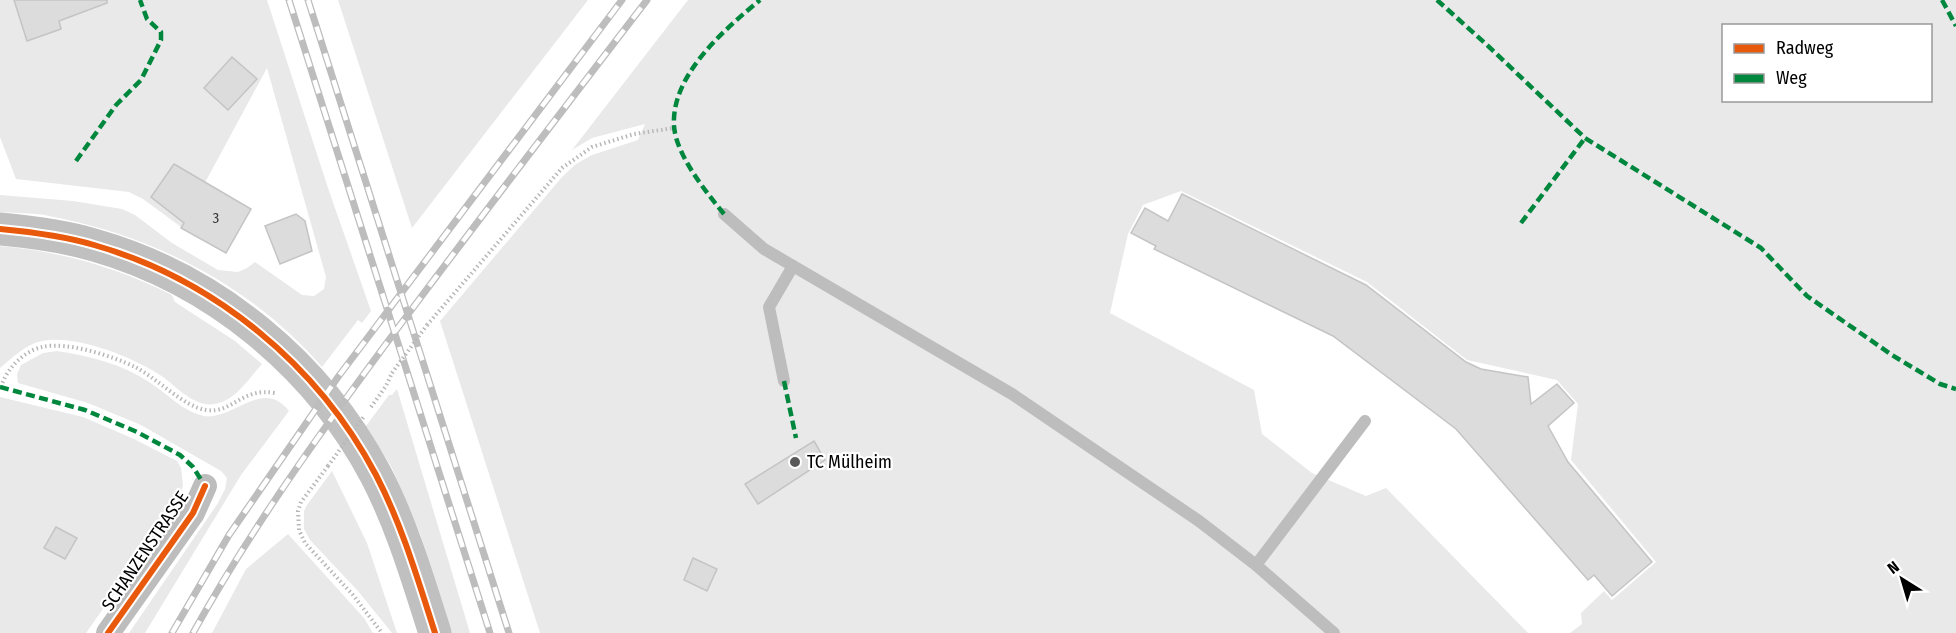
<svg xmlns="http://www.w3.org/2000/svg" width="1956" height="633" font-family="'Fira Sans Condensed',sans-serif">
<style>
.green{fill:#e9e9e9;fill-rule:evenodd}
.building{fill:#dcdcdc;stroke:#c4c4c4;stroke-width:1.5}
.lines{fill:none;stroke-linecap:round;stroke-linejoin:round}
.path{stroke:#b8b8b8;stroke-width:4;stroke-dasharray:1.5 3;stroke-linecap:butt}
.lane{stroke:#bdbdbd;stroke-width:12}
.street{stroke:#bdbdbd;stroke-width:24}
.secondary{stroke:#c0c0c0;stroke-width:33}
.rail-casing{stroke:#bdbdbd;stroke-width:7}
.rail{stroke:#fff;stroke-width:4.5;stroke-dasharray:14;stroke-linecap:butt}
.path-bridge{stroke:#b8b8b8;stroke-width:4;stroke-dasharray:1.5 3;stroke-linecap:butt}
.quiet{stroke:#00873e;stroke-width:4.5;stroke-dasharray:9 4.5;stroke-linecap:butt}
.cycleway-casing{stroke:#fff;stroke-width:10}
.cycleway{stroke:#e8590c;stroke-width:6}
.poi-dot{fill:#595959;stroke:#fff;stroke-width:2}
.labels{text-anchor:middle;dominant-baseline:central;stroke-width:4.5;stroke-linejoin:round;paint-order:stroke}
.number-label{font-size:15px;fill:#373737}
.poi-label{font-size:18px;fill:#000;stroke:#fff;text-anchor:start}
.street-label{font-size:18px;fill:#000;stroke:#fff}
</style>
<rect width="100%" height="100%" fill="#fff"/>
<g class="green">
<path d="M0,0H267L328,188L371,311L362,323L358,320L322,367C257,292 165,241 68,220C58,218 47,215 37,214C25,213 12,213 0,212V195L73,201L122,209L135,215L172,243L218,270L238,272L247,268L255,262L302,295L314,296L324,289L326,277L267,68L181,227L143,199L129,192L16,179L0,137Z"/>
<polygon points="338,0 588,0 412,228"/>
<path d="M688,0H1956V633H1570L1582,624L1581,613L1604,591L1612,600L1656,562L1571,460L1578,404L1557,380L1467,360L1367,282L1181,191L1143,205L1128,234L1110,313L1254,390L1262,434L1312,473L1366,496L1386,488L1528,633H540L440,321L562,177L576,164L592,155L638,140L645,124L592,138L572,150ZM1724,26H1930V100H1724Z"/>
<path d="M0,246C60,251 119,268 172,295L175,302L235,341L262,364C250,377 237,398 219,403C197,410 179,389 163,377C135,358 77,334 42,341C26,344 12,358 0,368Z"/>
<path d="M57,351C90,356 122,364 149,382C167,393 183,412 204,416C233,421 263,377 289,411L241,475L145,633H129L218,503L225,489L227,478L221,471L141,425L88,403L18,383L17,374L21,365L43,353Z"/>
<polygon points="397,389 470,633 451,633 421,536 392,468 366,426 389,395 392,395"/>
<polygon points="0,397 83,417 134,439 177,461 181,468 183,485 178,503 121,590 112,596 86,633 0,633"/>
<polygon points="332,471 367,543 397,633 392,633 358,591 310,540 304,529 304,511 307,505"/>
<polygon points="288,534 364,618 373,633 212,633 246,569"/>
</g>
<g class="building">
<polygon points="14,0 107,0 107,3 59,21 61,29 27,41"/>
<polygon points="232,57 257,79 228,110 204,88"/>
<polygon points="174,164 251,209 226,253 181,228 184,223 151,197"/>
<polygon points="1182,194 1366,285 1466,362 1481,369 1528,377 1531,404 1557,384 1574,403 1548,426 1568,462 1652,562 1612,596 1594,575 1588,580 1456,429 1333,336 1154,249 1156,246 1131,233 1145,208 1168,221"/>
<polygon points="296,214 305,221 312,251 280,264 265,226"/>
<polygon points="814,441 825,460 758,504 745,484"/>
<polygon points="56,527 77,538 65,559 44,548"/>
<polygon points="693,558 717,569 707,591 684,580"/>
</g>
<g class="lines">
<g class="path">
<polyline points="427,325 562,168 592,147 634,134 674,128"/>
<path d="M1,387C6,370 23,351 42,347C66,341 113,356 135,367C157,378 184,407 206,410C232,414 242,387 275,393"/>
<polyline points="371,407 386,386 392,373"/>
<polyline points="328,466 301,502 298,511 299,530 305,543 353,595 382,633"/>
</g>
<g class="lane">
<polyline points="724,214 764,249 1012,394 1199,521 1256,565 1334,633"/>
<polyline points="784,381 769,307 793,266"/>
<polyline points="1256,565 1365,421"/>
</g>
<polyline class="street" points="108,633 193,513 205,486"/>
<path class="secondary" d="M0,229C32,232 64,236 94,245C214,279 318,365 376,475C402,525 418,580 435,633"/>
<defs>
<g id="rail">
<polyline points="289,0 490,633"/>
<polyline points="308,0 509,633"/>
<polyline points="172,633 229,535 338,377 622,0"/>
<path d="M193,633C254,523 328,422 403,321C483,214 565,107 647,0"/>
</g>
</defs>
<use href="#rail" class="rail-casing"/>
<use href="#rail" class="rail"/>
<g class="path-bridge">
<polyline points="392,373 427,325"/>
<polyline points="328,466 365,415"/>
</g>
<g class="quiet">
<polyline points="1437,0 1486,44 1585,138 1761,248 1807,296 1892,355 1940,384 1956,389"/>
<polyline points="1942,0 1956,26"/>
<polyline points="76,161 116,105 141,80 161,40 161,32 147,19 140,0"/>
<path d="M724,214C706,192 676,155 674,126C671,75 724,30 760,0"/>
<polyline points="1521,223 1585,138"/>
<polyline points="784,381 796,438"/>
<polyline points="0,387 85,410 137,432 180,455 193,467 205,486"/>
</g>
<defs>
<g id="cycleway">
<path d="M0,229C32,232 64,236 94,245C214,279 318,365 376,475C402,525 418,580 435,633"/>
<polyline points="108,633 193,513 205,486"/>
</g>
</defs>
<use href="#cycleway" class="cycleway-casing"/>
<use href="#cycleway" class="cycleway"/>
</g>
<circle class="poi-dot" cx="795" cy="462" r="6"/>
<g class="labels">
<g class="number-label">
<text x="216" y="218">3</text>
</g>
<g class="poi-label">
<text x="807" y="462">TC Mülheim</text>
</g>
<g class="street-label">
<text transform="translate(145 551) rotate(-56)">SCHANZENSTRASSE</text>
</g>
</g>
<rect x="1722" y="24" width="210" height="78" fill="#ffffff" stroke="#999999" stroke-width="1.5"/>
<rect x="1734" y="44" width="30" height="9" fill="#e8590c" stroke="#999999" stroke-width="1.5"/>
<text x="1776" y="54" font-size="18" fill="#000000">Radweg</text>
<rect x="1734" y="74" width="30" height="9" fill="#00873e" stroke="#999999" stroke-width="1.5"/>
<text x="1776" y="84" font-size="18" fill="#000000">Weg</text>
<g transform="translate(1902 579) rotate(323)" stroke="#ffffff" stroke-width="4.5" paint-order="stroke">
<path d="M0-4.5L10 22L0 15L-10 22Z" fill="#000000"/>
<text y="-9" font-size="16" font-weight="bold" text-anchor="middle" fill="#000000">N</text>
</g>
</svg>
